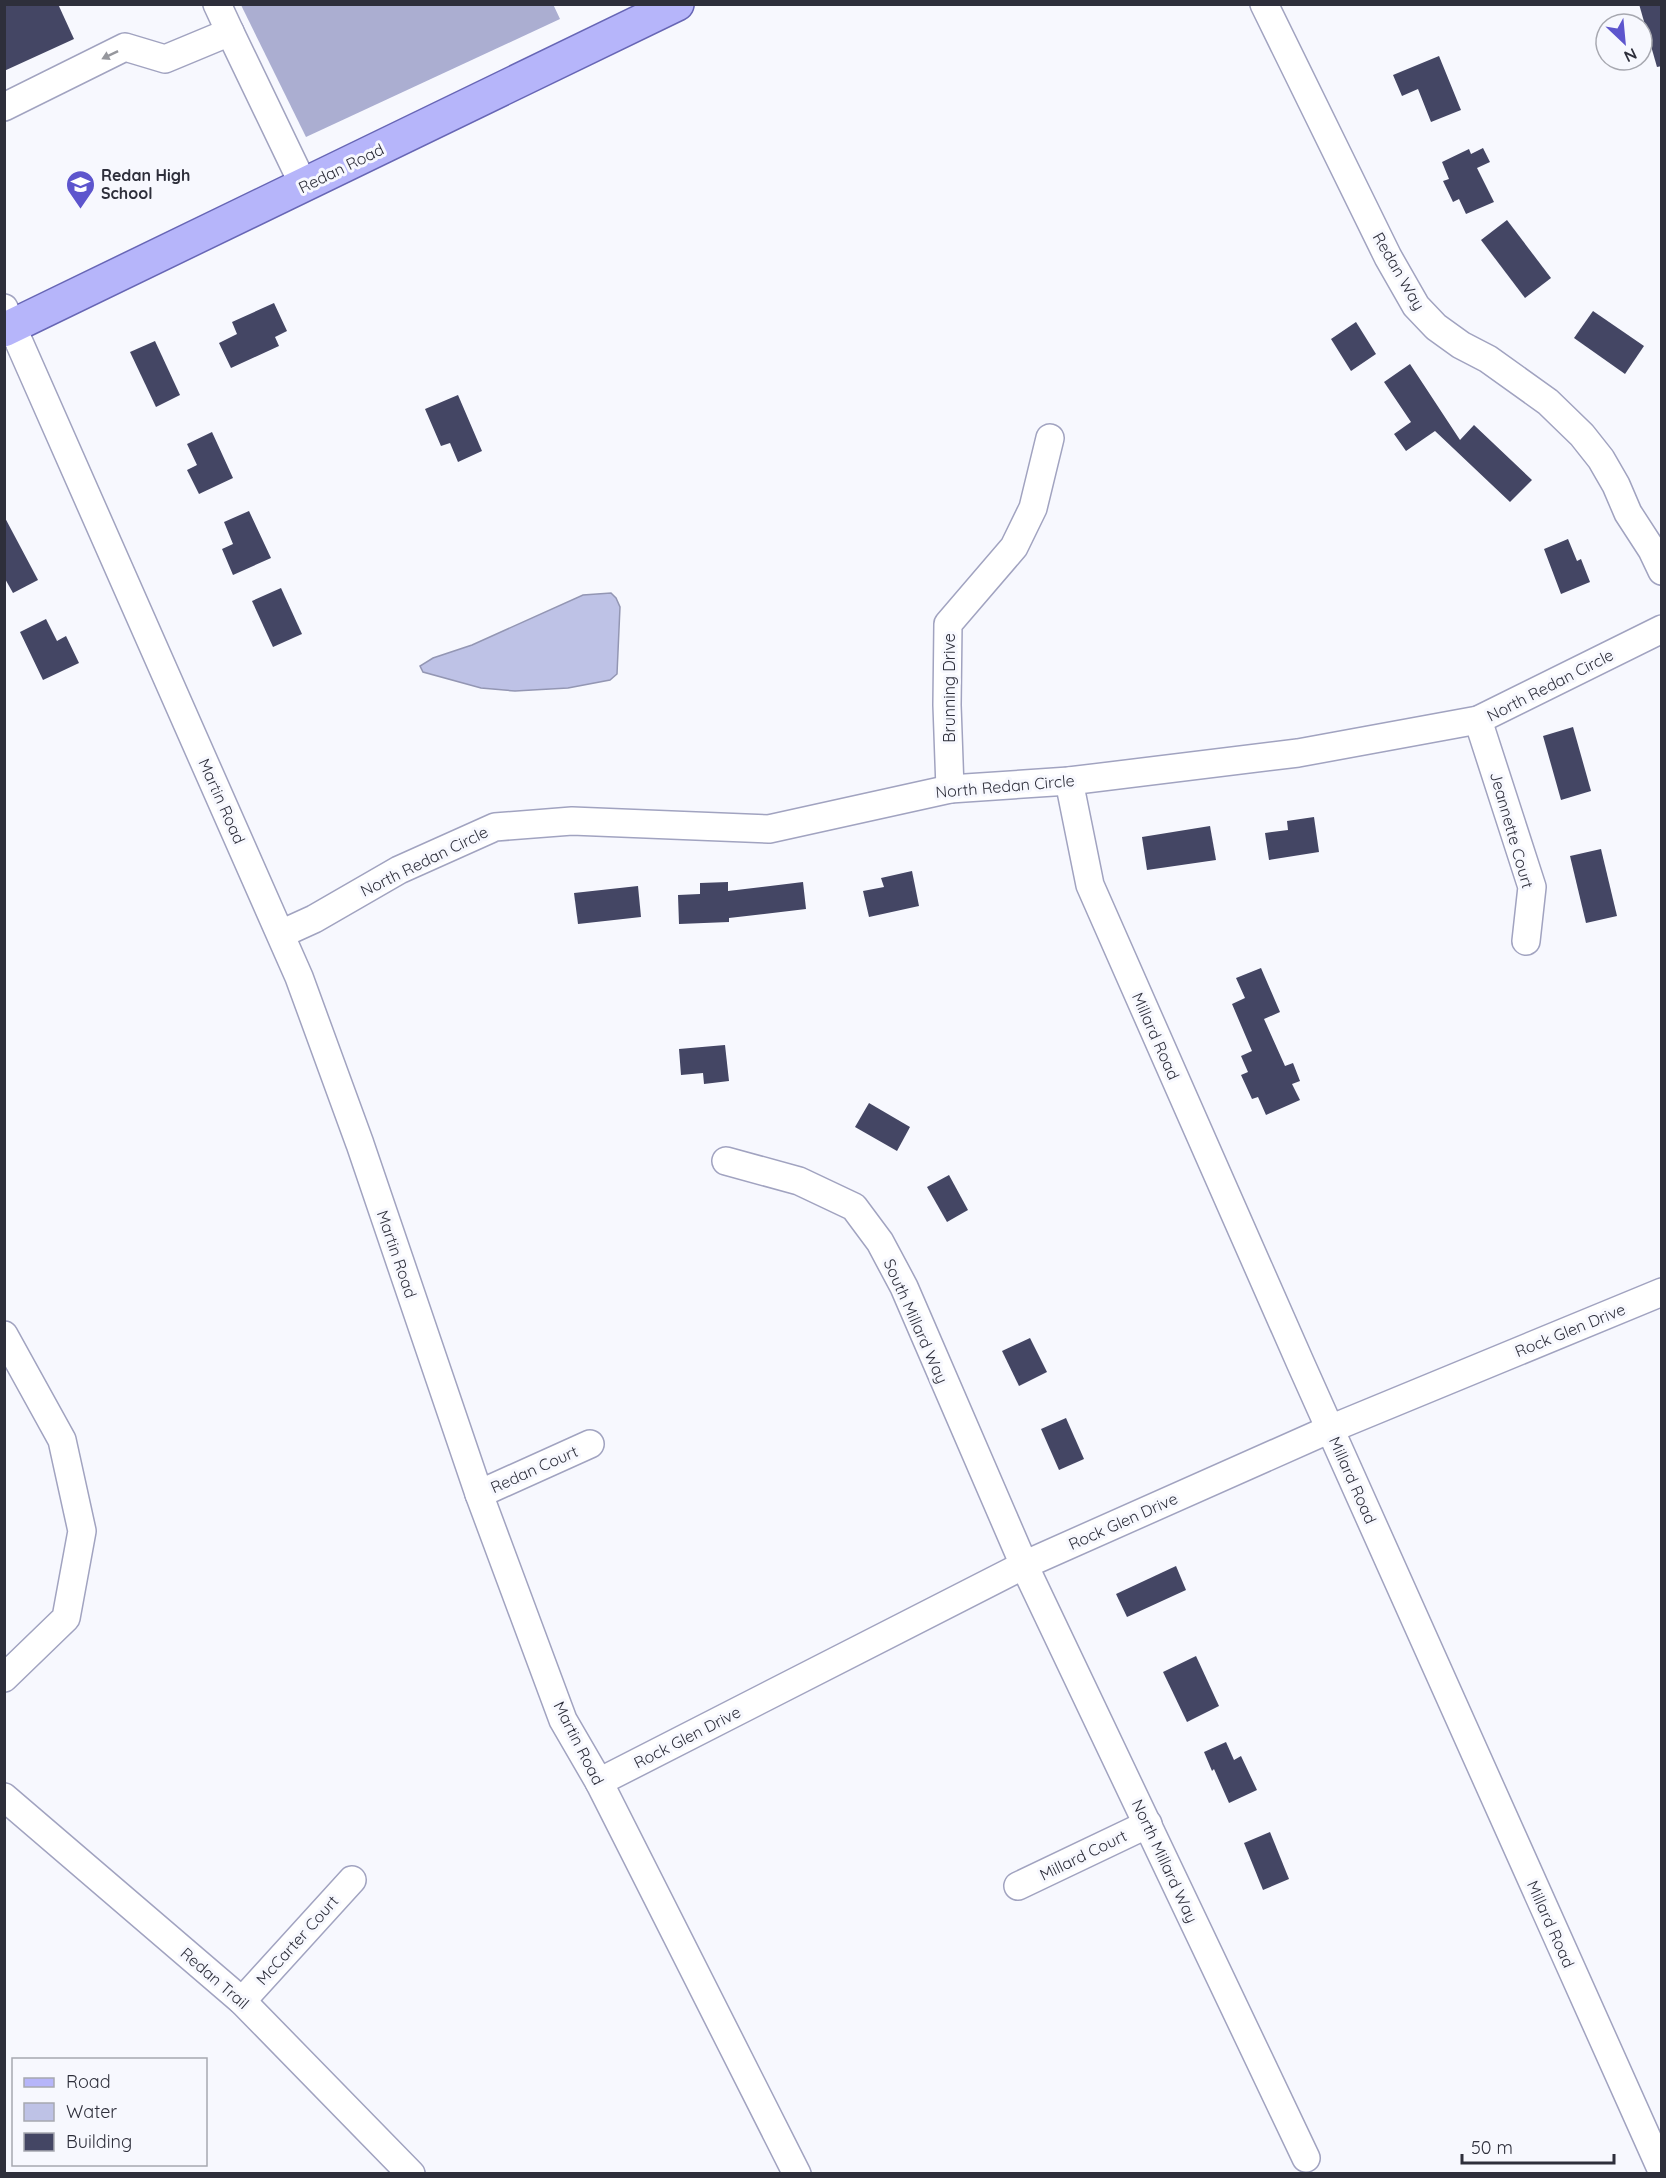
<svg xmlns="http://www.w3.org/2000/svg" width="1666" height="2178" font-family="Quicksand,sans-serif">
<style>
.forest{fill:#abaed1}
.water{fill:#bec2e6;stroke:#9396b3;stroke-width:1.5}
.building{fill:#444664}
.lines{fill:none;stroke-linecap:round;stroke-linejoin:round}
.minor-casing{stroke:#a1a3c0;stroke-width:30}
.major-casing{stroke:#6766b5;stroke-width:36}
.minor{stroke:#fff;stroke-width:27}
.major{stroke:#b6b5fa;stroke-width:33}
.oneway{fill:#96979d}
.labels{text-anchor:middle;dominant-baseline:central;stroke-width:6;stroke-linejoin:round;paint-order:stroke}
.street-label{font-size:16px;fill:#2e2f3b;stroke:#f7f8fe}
.poi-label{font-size:16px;font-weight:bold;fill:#2e2f3b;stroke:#f7f8fe;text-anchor:start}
</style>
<rect width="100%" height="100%" fill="#f7f8fe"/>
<polygon class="forest" points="553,4 560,19 306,137 241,5"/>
<polygon class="water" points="611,593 616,598 620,607 617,674 610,680 568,688 515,691 481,688 423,672 420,666 433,658 472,645 583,595"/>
<g class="building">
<polygon points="4,4 58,4 74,39 4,71"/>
<polygon points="1639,4 1662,4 1662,66 1657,67"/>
<polygon points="1439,56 1461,110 1431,122 1418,89 1402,96 1393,75"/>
<polygon points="1483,148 1490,162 1477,168 1494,202 1466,214 1459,199 1453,202 1443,181 1449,179 1442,162 1469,149 1471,154"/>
<polygon points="1507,220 1551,278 1525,298 1481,240"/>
<polygon points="274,303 287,331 275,337 279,346 231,368 219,343 237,334 232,322"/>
<polygon points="1593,311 1644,346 1625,374 1574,338"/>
<polygon points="1356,322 1376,354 1351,371 1331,339"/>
<polygon points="155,341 180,395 156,407 130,352"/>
<polygon points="1410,364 1460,440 1474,425 1532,480 1510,502 1435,431 1406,451 1394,434 1411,422 1384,382"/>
<polygon points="458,395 482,451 458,462 450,443 441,446 425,409"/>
<polygon points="212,432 233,478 199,494 187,470 197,465 187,444"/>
<polygon points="249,511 271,558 233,575 222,549 233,544 224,522"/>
<polygon points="4,516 38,580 13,593 4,577"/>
<polygon points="1568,539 1577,561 1581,559 1590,582 1561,594 1544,549"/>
<polygon points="281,588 302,634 273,647 252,601"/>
<polygon points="46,619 57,641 66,636 79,663 43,680 20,632"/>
<polygon points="1573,727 1591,791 1561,800 1543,736"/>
<polygon points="1314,817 1319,852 1269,860 1265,833 1288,830 1287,821"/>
<polygon points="1210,826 1216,860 1147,870 1142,837"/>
<polygon points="1601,849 1617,916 1586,923 1570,856"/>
<polygon points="912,871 919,906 869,917 863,891 884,887 881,878"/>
<polygon points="728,882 728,891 803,882 806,909 729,918 729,922 679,924 678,895 700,894 700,883"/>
<polygon points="638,886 641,917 578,924 574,893"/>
<polygon points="1261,968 1280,1012 1264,1019 1285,1066 1293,1063 1300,1081 1292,1084 1300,1100 1266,1115 1258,1097 1252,1099 1241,1075 1248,1072 1241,1056 1252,1051 1232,1004 1245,998 1236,978"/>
<polygon points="725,1045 729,1081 704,1084 703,1073 681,1075 679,1049"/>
<polygon points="869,1103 910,1127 897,1151 855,1127"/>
<polygon points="949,1175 968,1210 947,1222 927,1187"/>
<polygon points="1030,1338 1047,1372 1019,1386 1002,1351"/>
<polygon points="1066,1418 1084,1459 1059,1470 1041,1429"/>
<polygon points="1176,1566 1186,1590 1127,1617 1116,1594"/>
<polygon points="1196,1656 1219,1706 1187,1722 1163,1672"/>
<polygon points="1226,1742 1234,1760 1241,1756 1257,1790 1229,1803 1214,1769 1212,1771 1204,1752"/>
<polygon points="1270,1832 1289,1879 1263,1890 1244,1843"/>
</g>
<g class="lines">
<defs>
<g id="minor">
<polyline points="217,4 230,32"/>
<polyline points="1264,4 1388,257 1416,306 1436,327 1461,345 1488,359 1548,402 1582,435 1601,459 1616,485 1628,513 1652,550 1662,571"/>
<polyline points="4,107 125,47 165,59 230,32 304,186"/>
<polyline points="4,308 299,977 360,1144 479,1494 563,1720 599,1782 797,2174"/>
<polyline points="1478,720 1532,887 1526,941"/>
<polyline points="1069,781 1090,885 1300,1362 1662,2171"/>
<polyline points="950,789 947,705 948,624 1014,547 1033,508 1050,438"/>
<polyline points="281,934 314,919 399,870 495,827 572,821 769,829 950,789 1069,781 1298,753 1478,720 1662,629"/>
<polyline points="726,1161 799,1181 854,1207 880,1242 904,1287 1024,1565 1306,2158"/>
<polyline points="4,1335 62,1440 82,1531 66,1618 4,1678"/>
<polyline points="479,1494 590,1444"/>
<polyline points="599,1782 1024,1565 1330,1429 1662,1292"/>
<polyline points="4,1797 242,2001 411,2174"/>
<polyline points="1018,1886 1148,1824"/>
<polyline points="242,2001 352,1880"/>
</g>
<polyline id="major" points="4,330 677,4"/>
</defs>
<use href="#minor" class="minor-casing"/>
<use href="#major" class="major-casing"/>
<use href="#minor" class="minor"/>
<use href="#major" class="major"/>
</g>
<defs><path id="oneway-solid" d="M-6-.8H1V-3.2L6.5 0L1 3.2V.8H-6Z" transform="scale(1.5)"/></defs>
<use class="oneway" href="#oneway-solid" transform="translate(110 55) rotate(154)"/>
<defs>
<symbol id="school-pin" viewBox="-11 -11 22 30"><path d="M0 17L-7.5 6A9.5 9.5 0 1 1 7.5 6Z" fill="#5d55cd" stroke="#f7f8fe"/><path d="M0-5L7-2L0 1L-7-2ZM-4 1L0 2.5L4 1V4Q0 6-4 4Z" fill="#fff"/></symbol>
</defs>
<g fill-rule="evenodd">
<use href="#school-pin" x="64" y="168" width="33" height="45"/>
</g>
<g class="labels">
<g class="street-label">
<text transform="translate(341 168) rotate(-26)">Redan Road</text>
<text transform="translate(1399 271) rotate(60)">Redan Way</text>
<text transform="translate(1550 685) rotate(-27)">North Redan Circle</text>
<text transform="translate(949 688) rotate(-90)">Brunning Drive</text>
<text transform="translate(1005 786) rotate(-5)">North Redan Circle</text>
<text transform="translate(222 801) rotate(66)">Martin Road</text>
<text transform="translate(1512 830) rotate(74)">Jeannette Court</text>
<text transform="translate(424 861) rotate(-26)">North Redan Circle</text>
<text transform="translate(1156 1036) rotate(66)">Millard Road</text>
<text transform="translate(397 1254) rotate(71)">Martin Road</text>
<text transform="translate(916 1321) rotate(66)">South Millard Way</text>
<text transform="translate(1570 1330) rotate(-22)">Rock Glen Drive</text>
<text transform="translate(534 1469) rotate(-24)">Redan Court</text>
<text transform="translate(1353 1480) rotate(66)">Millard Road</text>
<text transform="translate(1123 1521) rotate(-24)">Rock Glen Drive</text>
<text transform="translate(687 1737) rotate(-27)">Rock Glen Drive</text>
<text transform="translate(579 1743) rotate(63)">Martin Road</text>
<text transform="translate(1083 1855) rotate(-26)">Millard Court</text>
<text transform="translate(1165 1861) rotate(65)">North Millard Way</text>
<text transform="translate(1551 1924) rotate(66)">Millard Road</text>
<text transform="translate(297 1940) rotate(-48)">McCarter Court</text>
<text transform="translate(215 1978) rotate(41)">Redan Trail</text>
</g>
<g class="poi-label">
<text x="101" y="175">Redan High<tspan x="101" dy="18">School</tspan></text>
</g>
</g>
<rect width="1666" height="2178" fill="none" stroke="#2e2f3b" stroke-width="12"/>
<rect x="12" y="2058" width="195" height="108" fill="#f7f8fe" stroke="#a7a8b0" stroke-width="1.5"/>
<rect x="24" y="2078" width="30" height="9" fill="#b6b5fa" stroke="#a7a8b0" stroke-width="1.5"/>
<text x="66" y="2088" font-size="18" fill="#2e2f3b">Road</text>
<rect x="24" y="2103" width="30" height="18" fill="#bec2e6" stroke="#a7a8b0" stroke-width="1.5"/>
<text x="66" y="2118" font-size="18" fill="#2e2f3b">Water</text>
<rect x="24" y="2133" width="30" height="18" fill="#444664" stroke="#a7a8b0" stroke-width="1.5"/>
<text x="66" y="2148" font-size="18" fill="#2e2f3b">Building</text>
<g transform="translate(1624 42) rotate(154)"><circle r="28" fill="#f7f8fe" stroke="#a7a8b0" stroke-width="1.5"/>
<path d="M0-4.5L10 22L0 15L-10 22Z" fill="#5d55cd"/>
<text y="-9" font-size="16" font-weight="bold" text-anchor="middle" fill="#2e2f3b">N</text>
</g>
<path d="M1462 2154v9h152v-9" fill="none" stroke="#2e2f3b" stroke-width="3"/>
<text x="1471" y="2154" font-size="18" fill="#2e2f3b" stroke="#f7f8fe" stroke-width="4.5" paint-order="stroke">50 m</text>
</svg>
